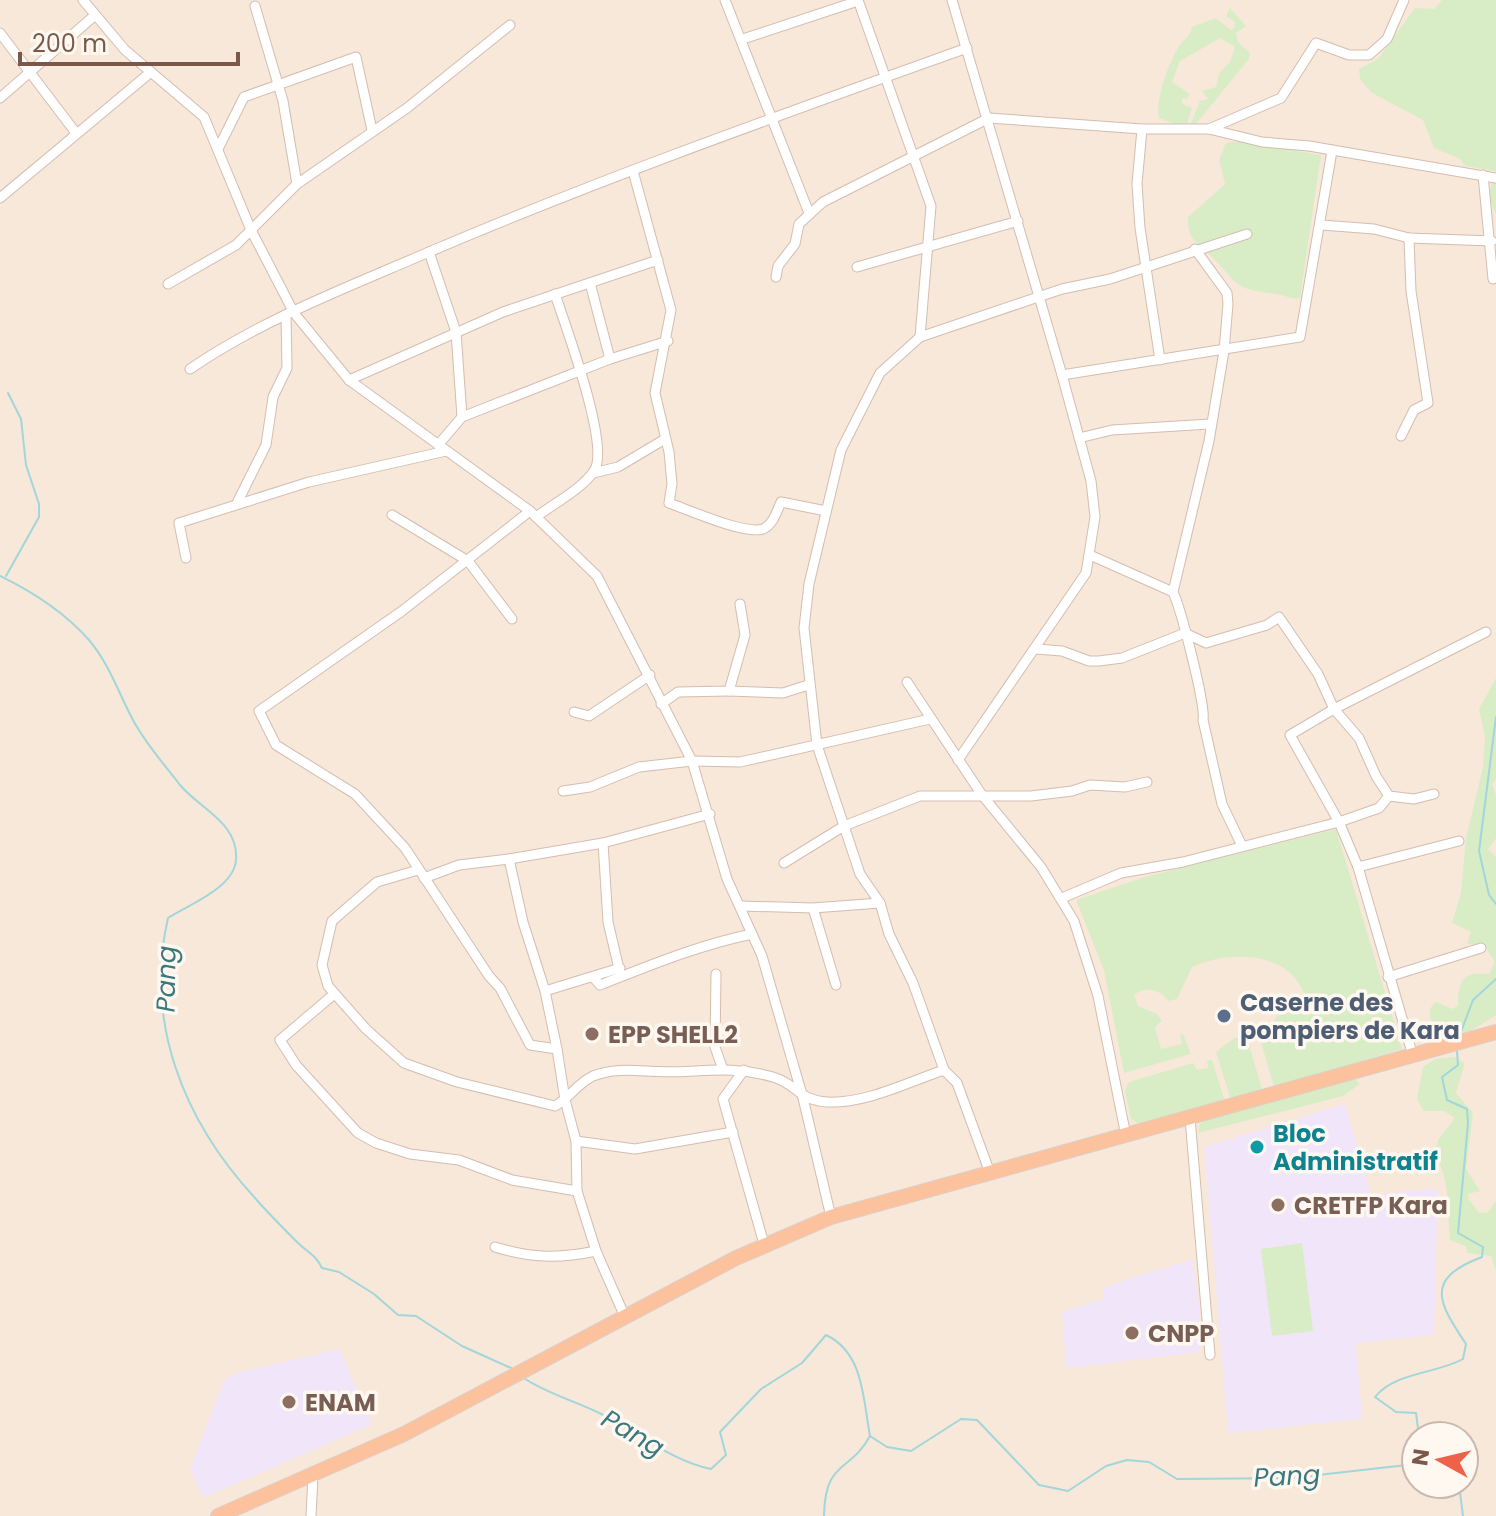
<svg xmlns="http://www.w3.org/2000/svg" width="1496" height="1516" font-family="Poppins,sans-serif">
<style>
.residential{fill:#f8e8d9;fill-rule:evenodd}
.education{fill:#f1e5fa}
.green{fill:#d8edc5}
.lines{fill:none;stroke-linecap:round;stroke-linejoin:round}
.stream{stroke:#a1d6db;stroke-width:2}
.minor-casing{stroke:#d3bdb0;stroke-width:11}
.trunk-casing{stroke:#dad0cc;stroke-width:16}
.minor{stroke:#fff;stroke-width:9}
.trunk{stroke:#fcc29e;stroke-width:14}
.service-dot{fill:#5c6f8a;stroke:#fff8f0;stroke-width:3}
.education-dot{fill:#8d6e63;stroke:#fff8f0;stroke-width:3}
.culture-dot{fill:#0f9aa8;stroke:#fff8f0;stroke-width:3}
.labels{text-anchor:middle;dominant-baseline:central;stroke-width:7;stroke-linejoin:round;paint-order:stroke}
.service-label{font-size:24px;font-weight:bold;fill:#4e5e75;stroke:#fff8f0;text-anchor:start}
.education-label{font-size:24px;font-weight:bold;fill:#785e54;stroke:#fff8f0;text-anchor:start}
.culture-label{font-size:24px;font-weight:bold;fill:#0d838f;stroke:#fff8f0;text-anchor:start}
.water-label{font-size:26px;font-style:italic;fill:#3c797f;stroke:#fff8f0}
</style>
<rect width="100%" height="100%" fill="#fdf4e9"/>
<path class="residential" d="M0,0H1496V1516H0ZM1416,1436H1464V1484H1416Z"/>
<g class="education">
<polygon points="1345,1104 1371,1195 1438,1188 1434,1335 1356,1343 1362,1419 1228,1433 1204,1147"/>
<polygon points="1193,1259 1200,1313 1199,1352 1066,1368 1062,1312 1103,1299 1104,1287"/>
<polygon points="339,1349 372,1424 203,1498 190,1469 224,1380 240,1372"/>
</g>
<g class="green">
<polygon points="1442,0 1496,0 1496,214 1488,196 1496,171 1465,166 1460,159 1434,148 1423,120 1372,93 1360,79 1359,69 1378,59 1415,8 1434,9"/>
<path d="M1230,8L1246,26L1236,33L1238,42L1250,53L1249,59L1194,126H1190L1200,101L1208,99L1202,91L1216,87L1219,74L1230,62L1235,47L1220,38L1180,61L1172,82L1190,94L1187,99L1182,98V104L1192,108L1187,124L1178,125L1159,118C1155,99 1168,65 1178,48C1183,39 1190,38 1192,27L1216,18L1231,30L1234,28L1235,22L1226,16Z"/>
<path d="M1241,141L1321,155L1300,298C1291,300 1285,295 1276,294C1231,288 1241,286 1211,256C1196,241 1187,240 1188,217L1225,184L1219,160L1226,143Z"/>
<path d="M1496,678V779L1492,784L1496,795V838L1488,849L1496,857V1015L1469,1032L1438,1038C1435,1025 1422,1012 1436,1002L1452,1009L1458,1006C1458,981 1462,971 1489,974L1495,962L1484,945L1467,944L1471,932L1452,923L1461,893L1466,838L1483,767L1485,737L1479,709Z"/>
<path d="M1336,829L1402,1049L1274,1087L1261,1042L1277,1016L1293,1010L1290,997L1304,993C1287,950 1227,951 1192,967L1177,999L1168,1001C1161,989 1144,986 1134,995L1138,1006L1157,1014L1162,1021L1155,1027L1161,1049L1182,1044L1180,1034H1183L1191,1054L1124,1073L1104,970L1076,900L1145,877Z"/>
<polygon points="1236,1037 1249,1045 1262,1089 1231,1100 1216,1052"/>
<path d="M1454,1057L1465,1063L1456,1093L1473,1113L1466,1169L1480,1191L1468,1194V1198L1479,1213L1488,1212L1496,1201V1271L1491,1256L1467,1253L1466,1246L1450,1240C1447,1205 1451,1186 1435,1153L1438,1140L1455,1118L1444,1111H1424L1417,1099L1423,1067L1435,1059Z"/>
<polygon points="1212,1060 1225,1102 1138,1123 1131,1119 1125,1091 1129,1082 1193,1063 1197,1070 1208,1068 1207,1061"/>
<polygon points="1355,1079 1360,1084 1343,1096 1198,1133 1200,1124 1206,1120"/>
<polygon points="1302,1243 1313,1331 1272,1336 1261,1249"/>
</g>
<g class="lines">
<g class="stream">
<path d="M0,576C33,592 64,612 89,640C110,665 118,692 133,720C145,743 164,764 180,785C200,809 239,823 236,860C234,888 188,905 168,918C144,1023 184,1121 255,1198C268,1213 283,1228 297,1242C307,1252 316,1255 322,1268L339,1272L374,1294L398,1315L416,1316L462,1346L511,1368"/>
<polyline points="6,576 39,517 39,504 26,465 21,419 8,393"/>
<polyline points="1496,717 1479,851 1489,895 1496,904"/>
<polyline points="1459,1037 1473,1000 1496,979"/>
<path d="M522,1377C546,1393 569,1399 595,1411C635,1429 668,1460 711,1469L726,1455L720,1432L761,1389L802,1363L826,1335C864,1353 863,1399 870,1436L887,1447L911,1451L961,1419L977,1420L1039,1485L1068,1491L1106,1466L1127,1460L1149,1462L1177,1479L1291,1478L1416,1464"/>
<path d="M1419,1436L1416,1413L1396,1412L1375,1397C1395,1372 1436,1374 1463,1359L1466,1344C1438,1302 1424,1279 1482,1257L1483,1247L1458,1233L1468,1123L1467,1109L1447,1100L1442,1077L1458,1065L1457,1051"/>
<polyline points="1459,1484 1463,1516"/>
<path d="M824,1516C825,1459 850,1473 870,1436"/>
</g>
<defs>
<g id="minor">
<polyline points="83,0 125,50 204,117 251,230 294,313 349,380 530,511 597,576 692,761 727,879 762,956 803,1098 831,1217"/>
<polyline points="725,0 809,213"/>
<polyline points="858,0 931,206 920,337"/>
<polyline points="952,0 1062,375 1091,481 1095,517 1086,573 958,760"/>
<polyline points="255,6 283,101 297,184"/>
<polyline points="0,33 76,133"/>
<polyline points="743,39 858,1"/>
<polyline points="0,98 94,16"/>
<polyline points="1142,129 1137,184 1140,228 1160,360"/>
<polyline points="1209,129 1281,98 1316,43 1349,55 1369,55 1387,39 1404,0"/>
<polyline points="219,147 244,97 356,57 372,130"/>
<path d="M633,171L671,310L655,393L669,452L672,484L669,503C689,510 745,535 763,529C773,525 777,511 781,502L826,511"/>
<polyline points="1483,175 1493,279"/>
<polyline points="0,198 151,72"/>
<polyline points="1322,225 1374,229 1409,238 1492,241"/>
<path d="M1195,249L1227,293L1228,304L1224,351L1209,441L1173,592C1181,609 1206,706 1203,720L1222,804L1242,846"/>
<polyline points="429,252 456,332 462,417"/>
<polyline points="857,267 1018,221"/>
<polyline points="776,277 778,266 795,244 799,224 823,202 989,118 1142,129 1209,129 1262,142 1309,146 1496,178"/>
<polyline points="590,283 610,359"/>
<polyline points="168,284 236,245 297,184 407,108 510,25"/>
<path d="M190,369C263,319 348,287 429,252C605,177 786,113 967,48"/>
<polyline points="1062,375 1300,337 1332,151"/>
<polyline points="349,380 503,312 658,260"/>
<polyline points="1401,436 1414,410 1428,403 1411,291 1409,238"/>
<polyline points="1079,438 1112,430 1210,424"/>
<polyline points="438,445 462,417 610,359 668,341"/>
<polyline points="593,473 618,467 665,439"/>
<polyline points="238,501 266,445 273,397 287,368 286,315"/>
<polyline points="530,511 402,611 259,711 276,745 355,794 405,848 489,976 500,988 530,1045 557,1049 565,1100 576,1141 577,1191 596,1251 625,1317"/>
<polyline points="392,515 468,561 512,619"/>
<path d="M536,517C553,504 582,489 594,471C611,447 565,325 555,294"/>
<polyline points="1090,555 1173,592"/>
<polyline points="186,558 179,523 309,482 446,451"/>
<polyline points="1036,649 1062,651 1089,661 1099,661 1122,658 1185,633 1206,643 1267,625 1279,617 1318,674 1334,709 1359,738 1376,776 1389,796 1414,799 1434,794"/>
<polyline points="907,682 982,795 1041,867 1074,921 1098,996 1126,1136"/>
<polyline points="729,691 783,693 808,685"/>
<polyline points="661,704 678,692 729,691 745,635 740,604"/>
<polyline points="574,712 589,716 650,675"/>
<polyline points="563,791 590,787 639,767 692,761 740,762 930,719"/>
<polyline points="603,843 608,922 620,973"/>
<polyline points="509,859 603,843 710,814"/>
<polyline points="784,863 844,826 920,796 1031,796 1072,791 1090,785 1125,787 1147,782"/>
<polyline points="1358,867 1459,841"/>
<path d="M418,870L377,882L332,921L322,965L328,986L366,1029L404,1063L457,1082L555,1106C569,1098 578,1083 593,1076C611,1069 629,1070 646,1071C694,1075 723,1063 773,1077C797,1084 798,1100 827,1102C866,1104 908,1082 944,1070"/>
<polyline points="424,878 459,865 509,859 523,922 545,991 620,968"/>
<polyline points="1062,898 1121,873 1183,862 1339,822 1379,808 1389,796"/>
<polyline points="740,906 813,908 880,903"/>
<polyline points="813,908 836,985"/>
<polyline points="716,974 715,1047 722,1067"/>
<path d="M593,977L600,985C651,965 699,945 752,934"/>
<polyline points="1388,977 1481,948"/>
<polyline points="545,991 557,1049"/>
<polyline points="333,995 280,1040 296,1065 346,1120 358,1133 376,1143 410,1154 459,1160 512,1180 577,1191"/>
<polyline points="1413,1056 1358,867 1339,822 1290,735 1334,709 1486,632"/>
<polyline points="744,1070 723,1099 764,1244"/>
<polyline points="1190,1118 1210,1355"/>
<polyline points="576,1141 635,1149 733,1132"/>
<polyline points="990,1173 957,1083 944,1070 913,983 889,934 880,903 860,874 817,745 804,628 809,584 841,450 880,373 920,337 1062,289 1110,279 1247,234"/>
<path d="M495,1247C531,1258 558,1259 596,1251"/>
<polyline points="311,1516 313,1475"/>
</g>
<polyline id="trunk" points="218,1516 404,1434 736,1258 831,1217 1496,1032"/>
</defs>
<use href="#minor" class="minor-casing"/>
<use href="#trunk" class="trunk-casing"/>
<use href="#minor" class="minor"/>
<use href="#trunk" class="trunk"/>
</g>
<circle class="service-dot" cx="1224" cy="1016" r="8"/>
<g class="education-dot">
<circle cx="592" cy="1034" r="8"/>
<circle cx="1278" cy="1205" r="8"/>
<circle cx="1132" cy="1333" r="8"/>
<circle cx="289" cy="1402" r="8"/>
</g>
<circle class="culture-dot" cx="1257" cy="1147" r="8"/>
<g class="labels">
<g class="service-label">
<text x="1240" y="1002">Caserne des<tspan x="1240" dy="28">pompiers de Kara</tspan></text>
</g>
<g class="education-label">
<text x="608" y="1034">EPP SHELL2</text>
<text x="1294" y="1205">CRETFP Kara</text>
<text x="1148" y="1333">CNPP</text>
<text x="305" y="1402">ENAM</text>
</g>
<g class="culture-label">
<text x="1273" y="1133">Bloc<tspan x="1273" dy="28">Administratif</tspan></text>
</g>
<g class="water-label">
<text transform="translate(166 979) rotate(-89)">Pang</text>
<text transform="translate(633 1433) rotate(30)">Pang</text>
<text transform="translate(1287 1476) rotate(-3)">Pang</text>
</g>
</g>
<g transform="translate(1440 1460) rotate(278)"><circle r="38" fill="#fff8f0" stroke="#cab8ae" stroke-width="2"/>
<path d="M0-6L14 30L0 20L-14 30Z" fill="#ed6248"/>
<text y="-12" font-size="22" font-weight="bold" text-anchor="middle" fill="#7a584a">N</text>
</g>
<path d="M20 52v12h218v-12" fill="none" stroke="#7a584a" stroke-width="4"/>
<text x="32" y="52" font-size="24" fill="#7a584a" stroke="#fff8f0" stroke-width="6" paint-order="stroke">200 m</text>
</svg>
